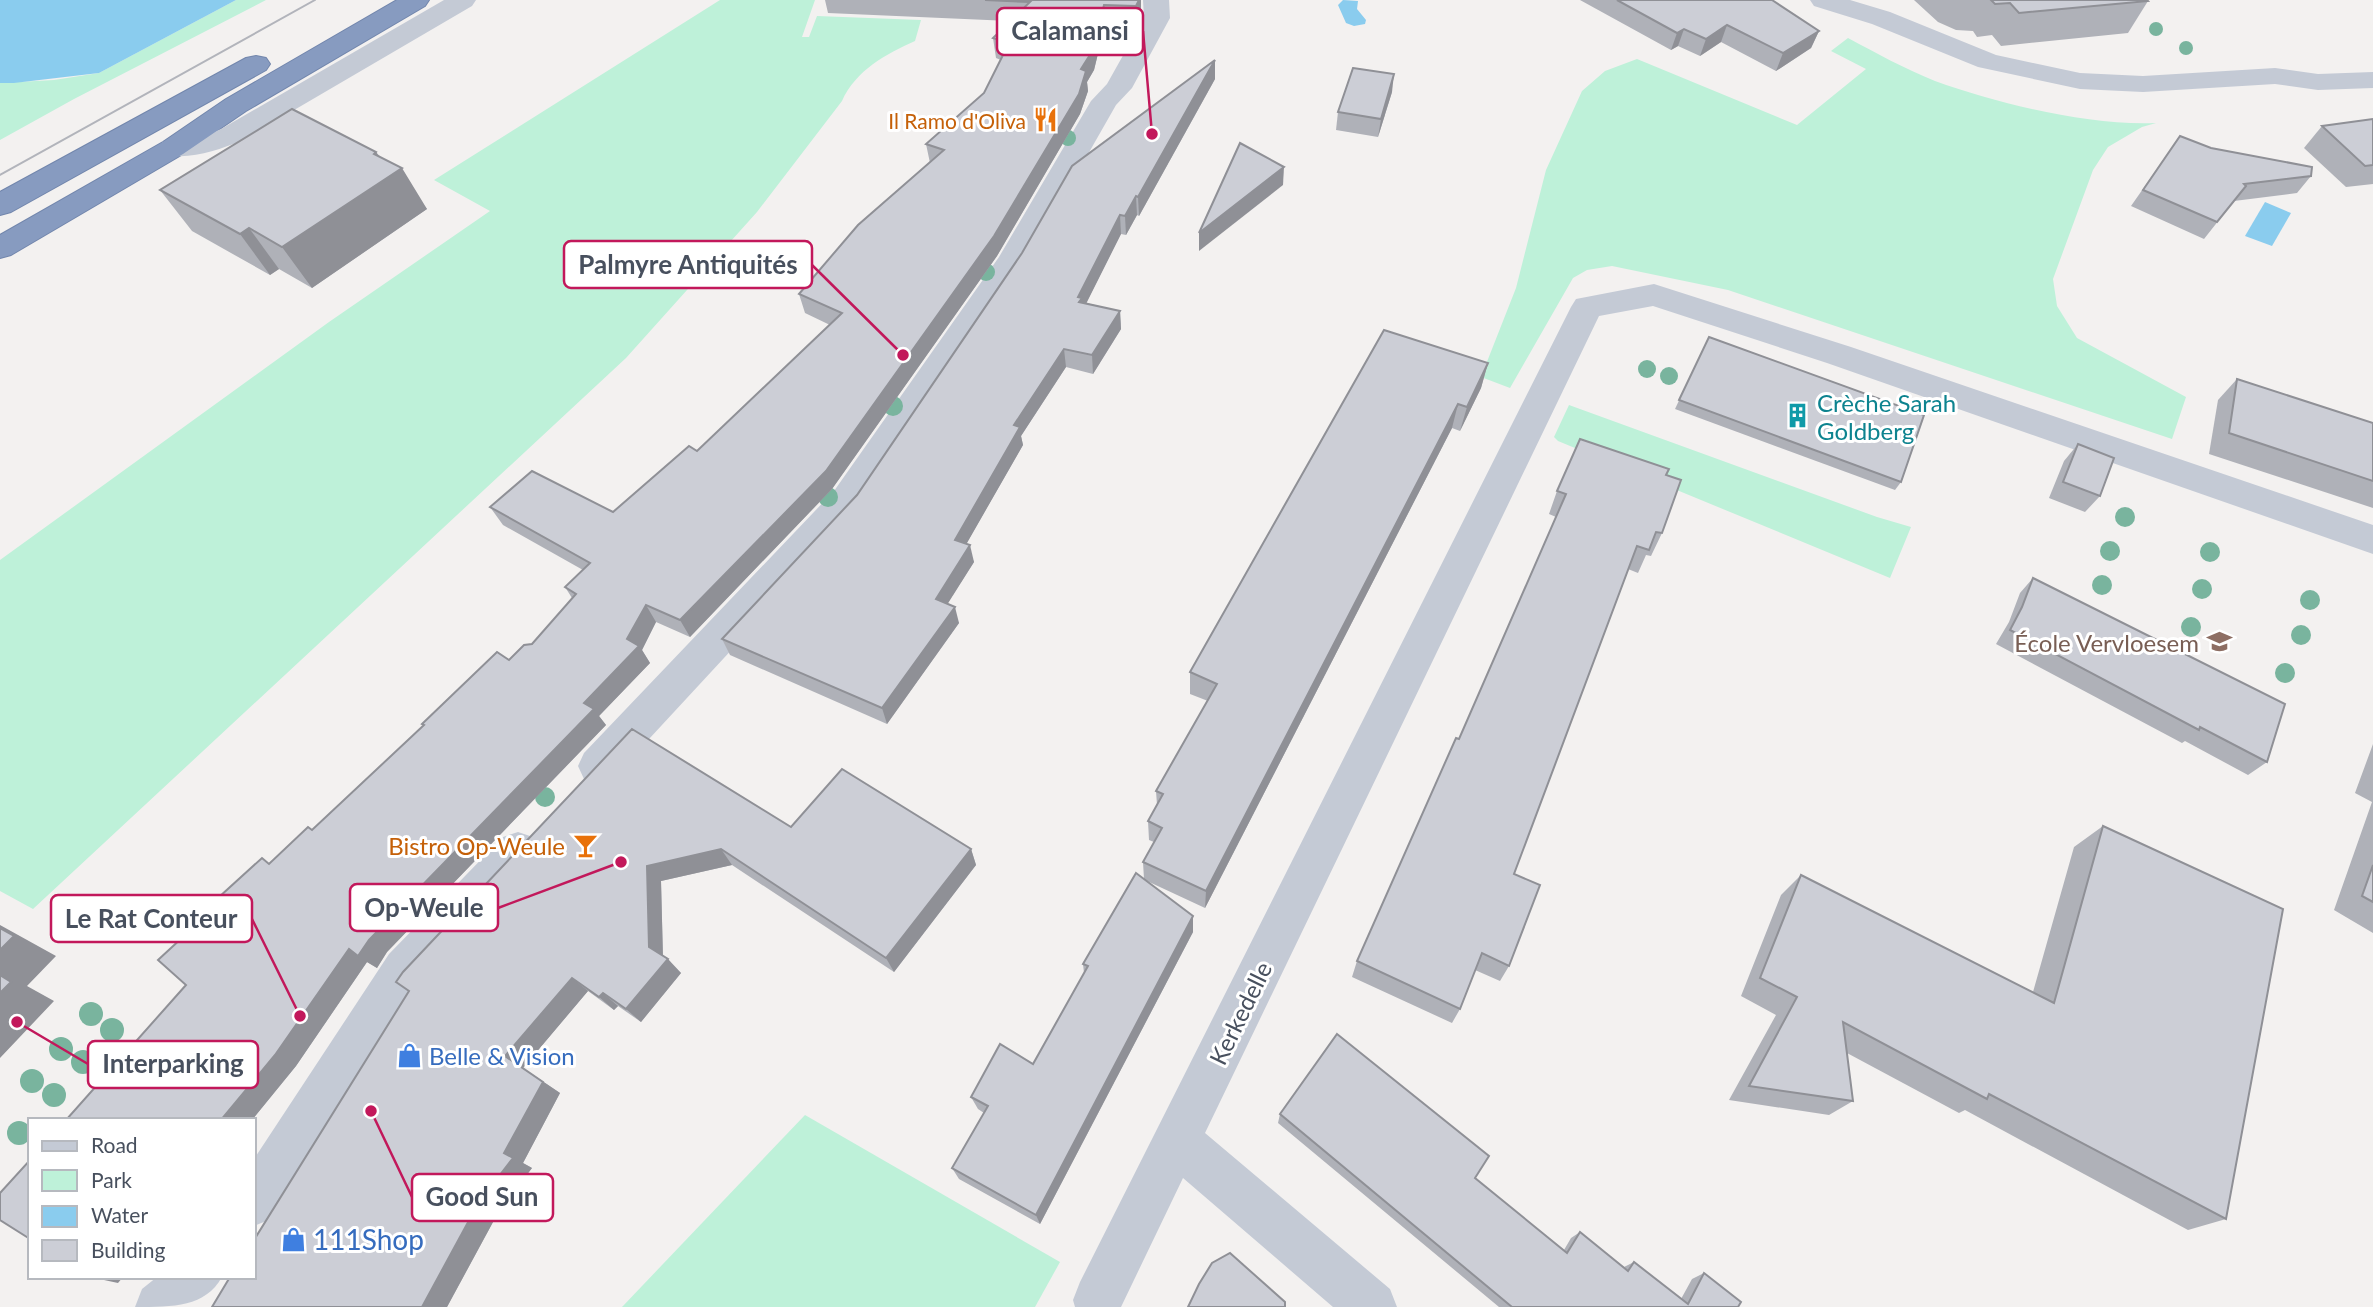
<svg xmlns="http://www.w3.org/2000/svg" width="2373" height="1307" font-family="Lato,sans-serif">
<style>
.green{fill:#bef1d9}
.water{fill:#8accee}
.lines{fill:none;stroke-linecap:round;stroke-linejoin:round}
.highway-casing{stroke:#7286ac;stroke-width:2}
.minor{fill:#c4cad5;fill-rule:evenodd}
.highway{fill:#879bc0;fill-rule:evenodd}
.tram{stroke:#b2b4bb;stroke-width:2}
.tree{fill:#79b49e}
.wall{fill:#afb1b8}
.shaded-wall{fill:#8f9096}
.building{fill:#ccced6;stroke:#8f9096;stroke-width:2}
.labels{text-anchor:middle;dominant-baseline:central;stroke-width:6;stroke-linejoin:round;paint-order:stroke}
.far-food-label{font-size:21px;fill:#c56008;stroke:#fff;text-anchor:end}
.culture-label{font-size:24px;fill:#0d838f;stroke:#fff;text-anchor:start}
.education-label{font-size:24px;fill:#785e54;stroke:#fff;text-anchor:end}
.food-label{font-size:24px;fill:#c56008;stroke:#fff;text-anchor:end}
.street-label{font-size:24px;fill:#48505e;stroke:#fff}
.shop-label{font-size:24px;fill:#366cbe;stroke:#fff;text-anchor:start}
.near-shop-label{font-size:28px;fill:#366cbe;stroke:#fff;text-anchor:start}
.leader{fill:none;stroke:#c2185b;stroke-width:2.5}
.callout-dot{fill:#c2185b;stroke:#fff;stroke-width:2.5}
.callout{fill:#fff;stroke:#c2185b;stroke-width:2.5}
.callout-label{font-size:26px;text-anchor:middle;font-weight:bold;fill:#48505e}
</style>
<rect width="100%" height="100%" fill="#f3f1f0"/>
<g class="green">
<polygon points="236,0 266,0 74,99 0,140 0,83 54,80 99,73"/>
<path d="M720,0H815L802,37H809L817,16L921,20L915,41C886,54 856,70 842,101L757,212L626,358L33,909L0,891V560L329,322L490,211L434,180Z"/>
<path d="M1848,38C1876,53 1905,69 1935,81C1999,104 2089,126 2156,123L2142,127L2108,147L2093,170L2053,279L2057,306L2077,338L2186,397L2172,439L1728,290L1612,266L1587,270L1573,278L1510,388L1481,377L1516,288L1546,170L1582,91L1605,71L1637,59L1797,125L1866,69L1831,51Z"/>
<polygon points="1569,405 1877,517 1911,527 1890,578 1558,441 1554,437"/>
<polygon points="805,1115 1060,1262 1035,1307 622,1307"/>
</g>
<g class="water">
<polygon points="0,0 236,0 99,73 14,83 0,83"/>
<polygon points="1343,0 1358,1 1357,9 1366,20 1365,24 1354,26 1346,23 1338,5"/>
<polygon points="2265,202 2291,213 2272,246 2245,236"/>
</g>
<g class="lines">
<defs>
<g id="highway">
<polygon points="397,0 429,0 425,6 246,111 183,154 11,255 0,258 0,235 163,142 226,99"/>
<polygon points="256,56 266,58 270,64 266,70 11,212 0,215 0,192 246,58"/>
</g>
</defs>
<use href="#highway" class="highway-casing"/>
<g class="minor">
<path d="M444,0H476L472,6L241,141C218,150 188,161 163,154L159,148L163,142L205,135L221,129Z"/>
<polygon points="1143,0 1169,0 1170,18 1132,88 1116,105 1022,270 860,511 612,779 598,784 584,779 578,766 584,753 834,491 999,257 1091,101 1107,84 1144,18"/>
<polygon points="1810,0 1850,0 1890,12 1996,55 2080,73 2143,76 2275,68 2318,74 2373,72 2373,88 2318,90 2275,84 2143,92 2080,89 1978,67 1872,24 1814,6"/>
<polygon points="1654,284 1851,347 2373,525 2373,554 1827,363 1653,306 1599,316 1205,1133 1390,1289 1397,1307 1333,1307 1183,1178 1121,1307 1075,1307 1073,1300 1080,1282 1571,307 1576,299"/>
<polygon points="518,832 533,837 539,851 533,865 421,984 271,1219 254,1226 254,1159 389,954 503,837"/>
<path d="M157,1277H222C205,1307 174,1307 135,1307L142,1289Z"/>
</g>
<use href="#highway" class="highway"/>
<polyline class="tram" points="0,175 315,0"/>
</g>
<g class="tree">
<circle cx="2156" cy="29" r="7"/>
<circle cx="2186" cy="48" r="7"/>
<circle cx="1068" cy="138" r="8"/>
<circle cx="986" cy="272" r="9"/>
<circle cx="1647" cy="369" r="9"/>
<circle cx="1669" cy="376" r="9"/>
<circle cx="893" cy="406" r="10"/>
<circle cx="828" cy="497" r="10"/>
<circle cx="2125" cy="517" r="10"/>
<circle cx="2110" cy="551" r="10"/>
<circle cx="2210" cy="552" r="10"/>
<circle cx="2102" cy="585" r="10"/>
<circle cx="2202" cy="589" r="10"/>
<circle cx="2310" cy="600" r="10"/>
<circle cx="2191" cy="627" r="10"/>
<circle cx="2301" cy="635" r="10"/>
<circle cx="2285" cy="673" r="10"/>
<circle cx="545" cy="797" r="10"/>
<circle cx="91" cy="1014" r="12"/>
<circle cx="112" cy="1030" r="12"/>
<circle cx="61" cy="1049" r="12"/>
<circle cx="83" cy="1062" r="12"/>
<circle cx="32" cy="1081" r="12"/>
<circle cx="54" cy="1095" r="12"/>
<circle cx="19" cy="1133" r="12"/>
</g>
<g class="wall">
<polygon points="825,0 1141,0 1141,17 1136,26 1105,25 1094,70 1087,82 1088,91 1080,114 997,256 832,489 690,637 656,622 642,650 650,663 599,716 606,725 387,952 377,968 367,962 296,1066 252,1120 66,1120 186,985 269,863 312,830 509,660 532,644 572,598 565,587 583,570 503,525 490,507 613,512 697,451 830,325 805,313 799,294 930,163 926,144 984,93 1001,60 996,58 993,38 1010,21 828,13"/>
<polygon points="1580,0 1772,0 1819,31 1811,48 1776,71 1721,42 1700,56 1678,46 1671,50"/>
<polygon points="1914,0 2147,0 2148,1 2128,33 2001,46 1992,35 1977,37 1973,31 1956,30 1938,22"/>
<polygon points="1215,60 1215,79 1139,216 1137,215 1126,235 1121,234 1086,303 1120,311 1121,329 1093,374 1066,367 1021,436 1023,445 966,544 974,562 947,604 959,623 887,724 730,655 722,639 857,495"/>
<polygon points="1392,92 1378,137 1336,130 1338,112"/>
<polygon points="2373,119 2373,184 2346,187 2304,148 2322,126"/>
<polygon points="2180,136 2211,148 2311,176 2297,193 2234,201 2204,239 2131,206"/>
<polygon points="376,152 427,209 312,288 279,269 270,275 192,231 160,190"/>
<polygon points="1709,337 1901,482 1895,490 1675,409"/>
<polygon points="1488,363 1481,388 1460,431 1452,428 1205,908 1147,881 1193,932 1040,1224 959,1179 952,1168 984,1113 978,1109 971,1097 1033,1064 1084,973 1083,964 1144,879 1143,862 1154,842 1149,840 1148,821 1157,805 1156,791 1208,701 1190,694 1190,672"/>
<polygon points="2237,379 2373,423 2373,508 2209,454 2218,400"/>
<polygon points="2078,444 2100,496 2085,512 2049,498 2064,461"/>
<polygon points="1666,475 1662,533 1651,556 1646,555 1638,573 1628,569 1514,874 1509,966 1500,981 1475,970 1460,1009 1452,1023 1352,977 1357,961 1459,739 1556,517 1549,514 1557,491"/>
<polygon points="2033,578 2267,762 2248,775 2185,741 2182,743 1996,644 2009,622 2020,593"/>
<polygon points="632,729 791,827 971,849 976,865 894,972 732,865 661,881 663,956 681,973 641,1022 618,1006 614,1010 588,991 523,1068 560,1093 523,1163 532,1168 499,1211 447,1307 212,1307"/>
<polygon points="2373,744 2373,933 2334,910 2372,802 2355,793"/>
<polygon points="2103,826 2226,1219 2188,1230 1965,1110 1959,1113 1847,1053 1853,1101 1829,1115 1729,1100 1776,1015 1741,996 1781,895 1801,875 2033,992 2074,847"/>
<polygon points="1280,1114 1475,1178 1564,1250 1571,1238 1580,1232 1624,1267 1634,1262 1681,1299 1692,1279 1704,1273 1738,1307 1499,1307 1278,1123"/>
</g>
<g class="shaded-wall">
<polygon points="1139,0 1141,0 1141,17 1136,26 1136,6"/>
<polygon points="1104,5 1105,25 1094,70 1087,82 1088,91 1080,114 997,256 832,489 690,637 680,620 1081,69"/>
<polygon points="1727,25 1721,42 1700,56 1706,39"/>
<polygon points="1684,29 1678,46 1671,50 1677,33"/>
<polygon points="1819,31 1811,48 1776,71 1783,53"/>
<polygon points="1215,60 1215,79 1139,216 1138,197"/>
<polygon points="1394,74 1392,92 1378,137 1381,119"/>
<polygon points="376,152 390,176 402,168 427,209 312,288 282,247"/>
<polygon points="1284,167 1283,185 1199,251 1199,233"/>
<polygon points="1136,196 1137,215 1126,235 1125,216"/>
<polygon points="1120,215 1121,234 1083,310 1078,297"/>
<polygon points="249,228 279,269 270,275 240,234"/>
<polygon points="1120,311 1121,329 1093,374 1092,355"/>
<polygon points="1064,349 1066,367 1021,436 1023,445 959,557 955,540 1014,425"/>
<polygon points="1488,363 1481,388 1460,431 1467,407"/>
<polygon points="1458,404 1452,428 1205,908 1206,891"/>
<polygon points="970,545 974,562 940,616 936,599"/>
<polygon points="646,605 656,622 642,650 650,663 599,716 606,725 387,952 377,968 367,962 296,1066 252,1120 221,1120 349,949 369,940 584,703 627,639"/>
<polygon points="955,607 959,623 887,724 882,708"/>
<polygon points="721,849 732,865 661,881 663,961 649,947 647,866"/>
<polygon points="971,849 976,865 894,972 886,958"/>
<polygon points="1193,916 1193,932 1040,1224 1036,1215"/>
<polygon points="0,925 56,956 27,986 54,1001 0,1058"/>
<polygon points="668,959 681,973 641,1022 626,1009"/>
<polygon points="572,978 588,991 523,1068 560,1093 523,1163 532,1168 499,1211 447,1307 422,1307 505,1056"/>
<polygon points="603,993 618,1006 614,1010 599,997"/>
<polygon points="90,1277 123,1277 118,1283"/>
</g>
<g class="building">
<polygon points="985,0 1139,0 1136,6 1104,5 1093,50 1081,69 1086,71 1079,94 994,236 826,471 680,620 646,605 627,639 639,646 584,703 594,709 369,940 358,956 349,949 275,1055 221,1120 66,1120 186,985 158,960 211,911 207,908 262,858 269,864 308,827 312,830 424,725 422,724 497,652 509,660 524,645 532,644 576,594 565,587 590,563 490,507 532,471 613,512 689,446 697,451 842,313 799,294 858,225 944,150 926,144 984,93 1009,43 993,38 1030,2"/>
<polygon points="1617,0 1772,0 1819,31 1783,53 1727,25 1706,39 1684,29 1677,33"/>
<polygon points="1991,0 2147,0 2148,1 2019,13 2010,3 1995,4"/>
<polygon points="1215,60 1138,197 1136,196 1125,216 1120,215 1078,297 1082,298 1079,302 1120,311 1092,355 1064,349 1014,425 1020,427 955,540 970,545 936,599 955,607 882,708 722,639 857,495 1022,253 1072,166"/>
<polygon points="1353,68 1394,74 1381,119 1338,112"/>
<polygon points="292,109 376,152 374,154 402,168 282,247 249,228 240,234 160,190"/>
<polygon points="2373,119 2373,165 2365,166 2322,126"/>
<polygon points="2180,136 2211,148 2312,167 2311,176 2244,184 2246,186 2217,222 2143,190"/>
<polygon points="1240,143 1284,167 1199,233"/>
<polygon points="1384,330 1488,363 1467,407 1458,404 1206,891 1143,862 1162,828 1148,821 1163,794 1156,791 1217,684 1190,672"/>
<polygon points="1709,337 1924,415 1901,482 1679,400"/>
<polygon points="2237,379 2373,423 2373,481 2229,433"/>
<polygon points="1580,439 1669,469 1666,475 1681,480 1662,533 1656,532 1649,550 1637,546 1514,874 1540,885 1509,966 1482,953 1460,1009 1357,961 1456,738 1459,739 1566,494 1557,491"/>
<polygon points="2078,444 2114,458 2100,496 2063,482"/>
<polygon points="2033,578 2285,704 2267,762 2200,727 2199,730 2010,630 2022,607"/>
<polygon points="632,729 791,827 842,769 971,849 886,958 721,849 647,866 649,947 668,959 626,1009 603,993 599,997 572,978 505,1056 543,1082 504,1153 513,1158 479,1202 422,1307 212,1307 230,1277 254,1277 254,1240 409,991 396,982 403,972"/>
<polygon points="2103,826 2283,909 2226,1219 1989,1094 1987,1099 1843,1022 1853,1101 1749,1086 1797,997 1760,978 1801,875 2054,1003"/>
<polygon points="2373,865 2373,902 2362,896"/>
<polygon points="1136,873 1193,916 1036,1215 952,1168 988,1106 971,1097 1000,1044 1033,1064 1088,966 1083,964"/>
<polygon points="0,928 14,936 0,950"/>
<polygon points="0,975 11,982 0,993"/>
<polygon points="1337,1034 1489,1156 1475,1178 1567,1253 1580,1232 1628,1271 1634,1262 1688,1304 1704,1273 1741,1302 1738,1307 1512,1307 1280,1114"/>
<polygon points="30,1160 30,1239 0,1220 0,1193"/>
<polygon points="1230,1253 1285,1302 1285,1307 1188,1307 1199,1284 1212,1263"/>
</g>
<defs>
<symbol id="restaurant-bare" viewBox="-9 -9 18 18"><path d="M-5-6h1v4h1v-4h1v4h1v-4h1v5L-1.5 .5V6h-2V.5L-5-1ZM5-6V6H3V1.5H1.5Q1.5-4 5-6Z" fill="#e8710a" stroke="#fff" stroke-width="2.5" paint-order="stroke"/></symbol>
<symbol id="building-bare" viewBox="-9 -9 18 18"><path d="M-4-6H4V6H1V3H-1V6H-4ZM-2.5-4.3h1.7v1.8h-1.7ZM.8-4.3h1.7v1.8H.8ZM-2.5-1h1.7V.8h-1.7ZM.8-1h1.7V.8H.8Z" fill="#0f9aa8" stroke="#fff" stroke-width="2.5" paint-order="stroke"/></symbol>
<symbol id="school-bare" viewBox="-9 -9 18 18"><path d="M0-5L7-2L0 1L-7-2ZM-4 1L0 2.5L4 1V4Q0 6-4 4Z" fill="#8d6e63" stroke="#fff" stroke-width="2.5" paint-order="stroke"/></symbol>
<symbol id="bar-bare" viewBox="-9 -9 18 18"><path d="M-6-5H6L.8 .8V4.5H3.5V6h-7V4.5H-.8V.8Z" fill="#e8710a" stroke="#fff" stroke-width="2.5" paint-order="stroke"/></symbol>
<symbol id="shop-bare" viewBox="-9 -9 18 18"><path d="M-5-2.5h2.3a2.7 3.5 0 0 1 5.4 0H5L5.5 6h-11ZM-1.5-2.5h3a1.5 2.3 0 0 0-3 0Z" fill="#3f7fe0" stroke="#fff" stroke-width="2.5" paint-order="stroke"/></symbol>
</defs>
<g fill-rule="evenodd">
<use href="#restaurant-bare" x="1028" y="102" width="35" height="35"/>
<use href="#building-bare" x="1780" y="398" width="35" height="35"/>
<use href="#school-bare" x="2202" y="624" width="35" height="35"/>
<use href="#bar-bare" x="568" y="828" width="35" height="35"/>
<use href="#shop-bare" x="392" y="1038" width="35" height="35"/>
<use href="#shop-bare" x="276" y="1222" width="35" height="35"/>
</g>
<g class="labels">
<g class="far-food-label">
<text x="1026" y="120">Il Ramo d'Oliva</text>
</g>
<g class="culture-label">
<text x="1817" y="402">Crèche Sarah<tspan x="1817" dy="28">Goldberg</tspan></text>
</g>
<g class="education-label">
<text x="2199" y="642">École Vervloesem</text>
</g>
<g class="food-label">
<text x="565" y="845">Bistro Op-Weule</text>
</g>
<g class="street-label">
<text transform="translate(1240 1013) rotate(-64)">Kerkedelle</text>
</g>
<g class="shop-label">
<text x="429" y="1055">Belle &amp; Vision</text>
</g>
<g class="near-shop-label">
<text x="313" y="1239">111Shop</text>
</g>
</g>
<path class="leader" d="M1152 134L1143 31M903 355L812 265M621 862L498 908M300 1016L252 919M17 1022L88 1064M371 1111L412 1197"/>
<g class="callout-dot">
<circle cx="1152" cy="134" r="7"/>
<circle cx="903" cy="355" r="7"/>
<circle cx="621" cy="862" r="7"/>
<circle cx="300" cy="1016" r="7"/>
<circle cx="17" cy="1022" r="7"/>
<circle cx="371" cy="1111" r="7"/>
</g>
<g class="callout">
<rect x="997" y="8" width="146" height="47" rx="7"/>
<rect x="564" y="241" width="248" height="47" rx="7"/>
<rect x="350" y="884" width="148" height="47" rx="7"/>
<rect x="51" y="895" width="201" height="47" rx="7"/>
<rect x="88" y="1041" width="170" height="47" rx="7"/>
<rect x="412" y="1174" width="141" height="47" rx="7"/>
</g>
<g class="callout-label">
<text x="1070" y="40">Calamansi</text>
<text x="688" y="274">Palmyre Antiquités</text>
<text x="424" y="917">Op-Weule</text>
<text x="151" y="928">Le Rat Conteur</text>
<text x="173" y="1073">Interparking</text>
<text x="482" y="1206">Good Sun</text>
</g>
<rect x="28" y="1118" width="228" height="161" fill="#ffffff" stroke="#b6b9bf" stroke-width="2"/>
<rect x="42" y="1141" width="35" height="10" fill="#c4cad5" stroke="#b6b9bf" stroke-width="2"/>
<text x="91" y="1153" font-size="21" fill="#48505e">Road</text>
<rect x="42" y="1170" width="35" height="21" fill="#bef1d9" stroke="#b6b9bf" stroke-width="2"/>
<text x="91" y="1188" font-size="21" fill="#48505e">Park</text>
<rect x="42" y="1206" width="35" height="21" fill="#8accee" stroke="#b6b9bf" stroke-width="2"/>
<text x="91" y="1223" font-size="21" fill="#48505e">Water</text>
<rect x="42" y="1240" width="35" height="21" fill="#ccced6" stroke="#b6b9bf" stroke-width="2"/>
<text x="91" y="1258" font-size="21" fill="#48505e">Building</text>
</svg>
